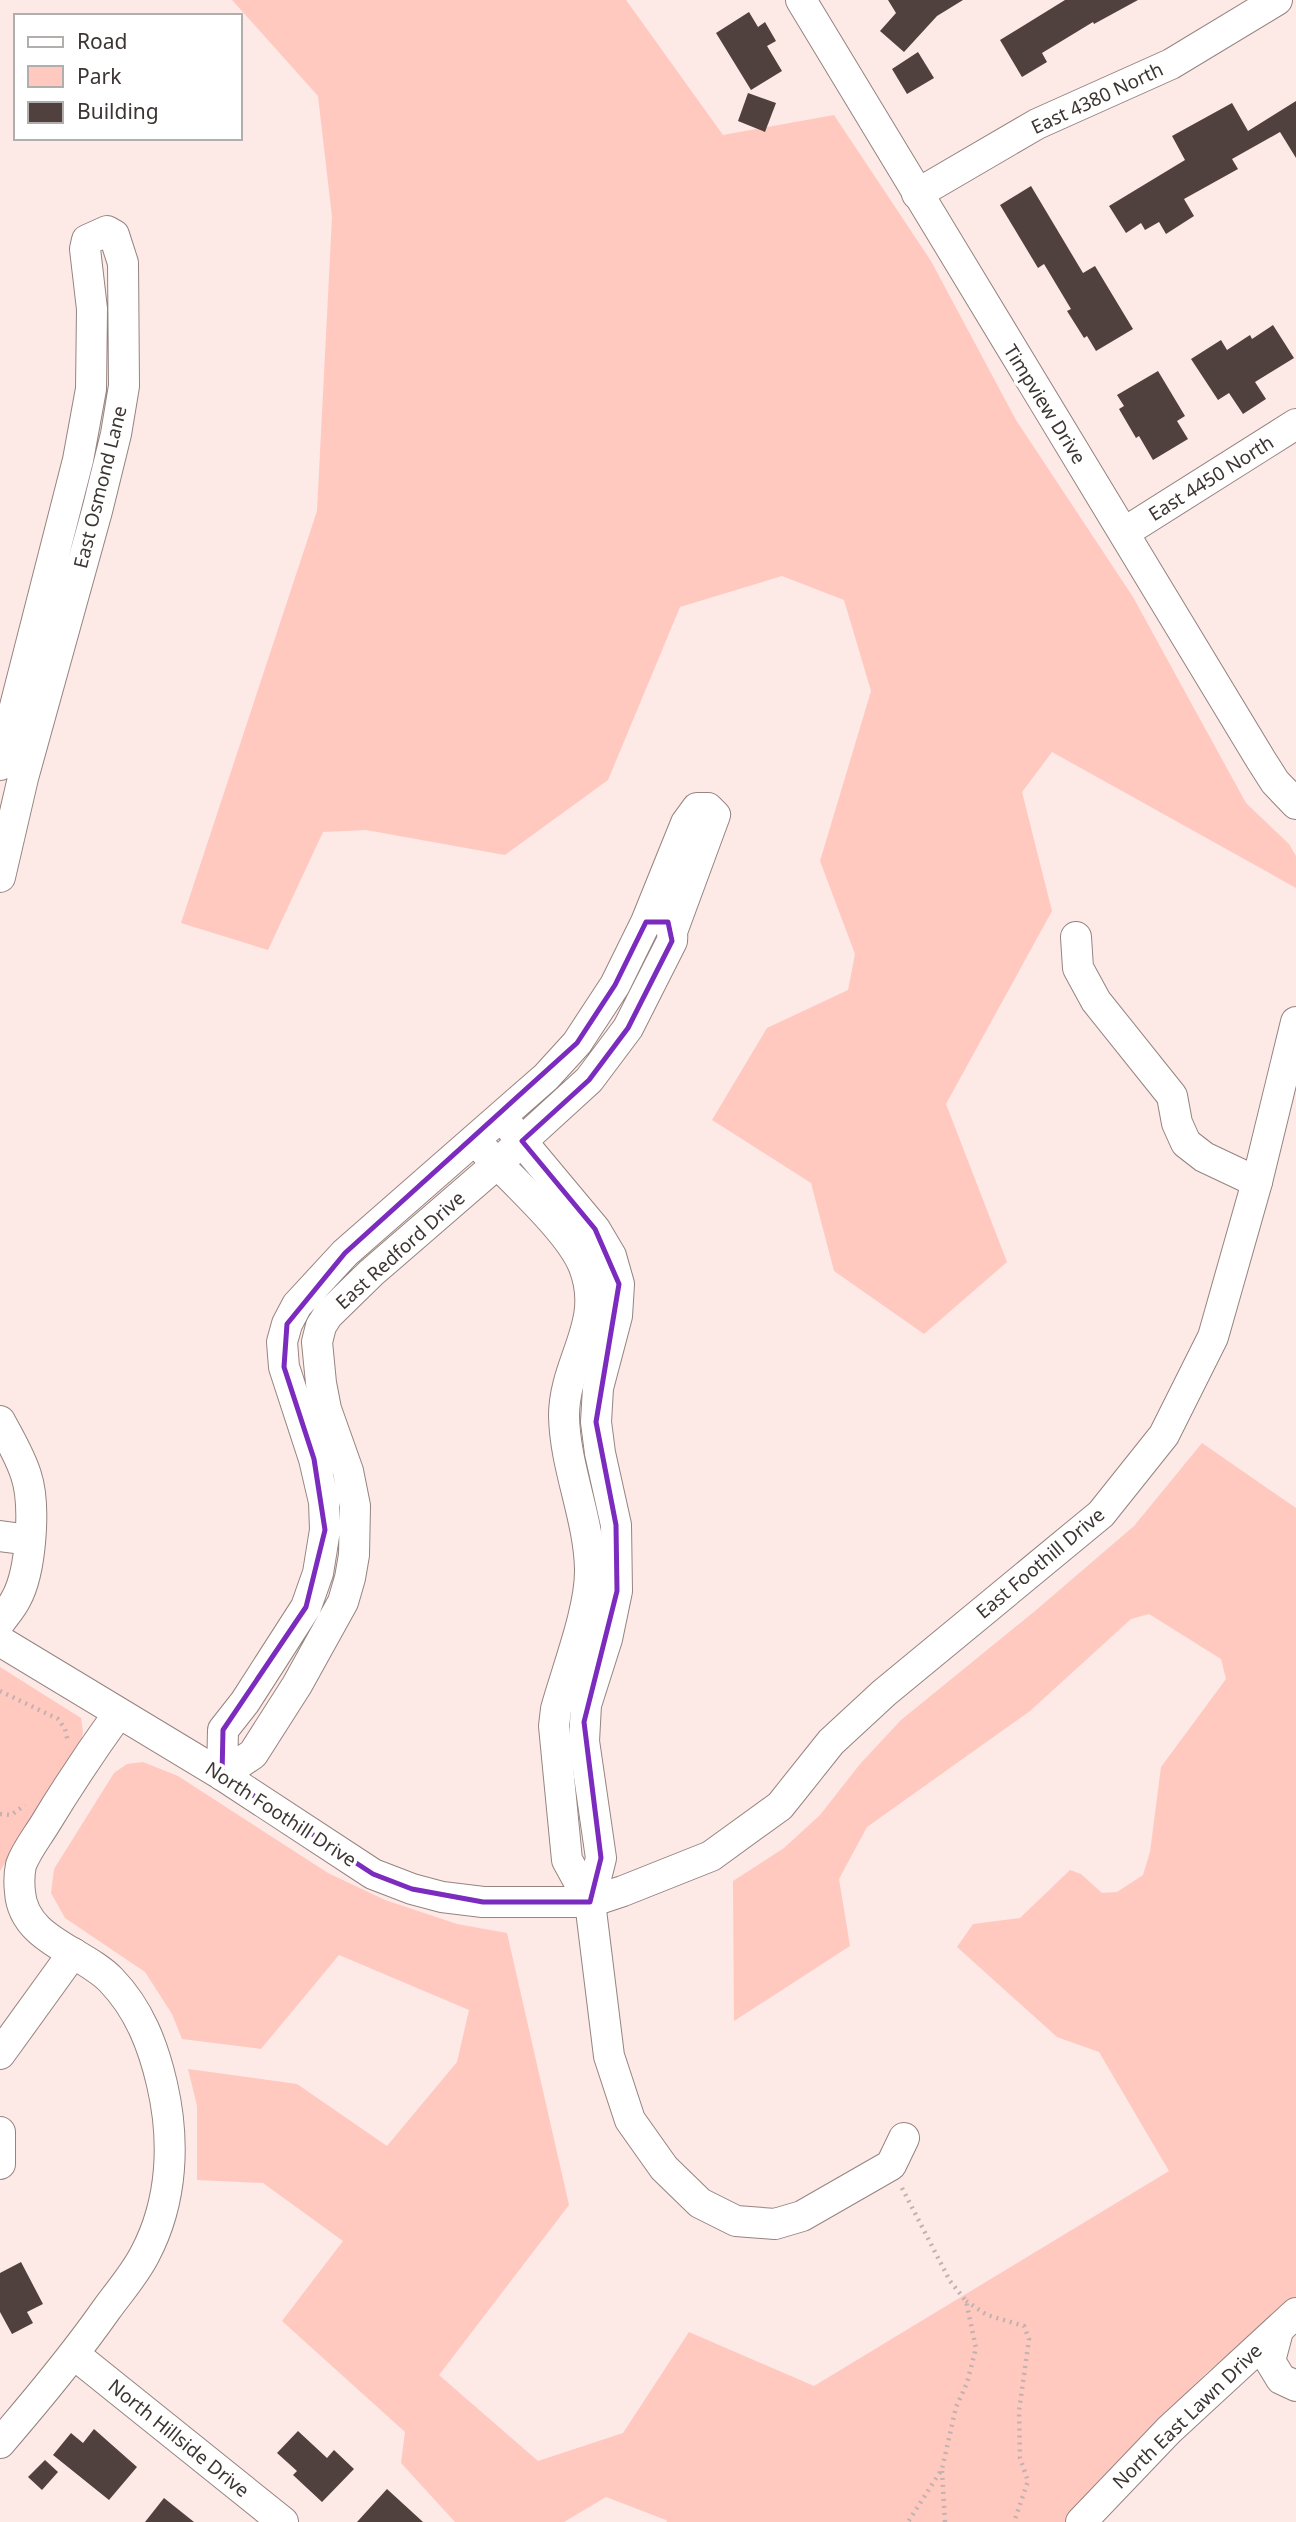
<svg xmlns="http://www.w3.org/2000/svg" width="1296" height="2522" font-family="'Noto Sans',sans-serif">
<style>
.green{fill:#ffc9c0}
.building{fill:#51413e}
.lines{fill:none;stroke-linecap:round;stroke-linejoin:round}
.minor-casing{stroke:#958480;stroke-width:32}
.path{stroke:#c2b2af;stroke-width:4.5;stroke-dasharray:2 5;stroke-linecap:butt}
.minor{stroke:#fff;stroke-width:30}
.marked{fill:none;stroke:#7b2cbf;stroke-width:5;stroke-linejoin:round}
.labels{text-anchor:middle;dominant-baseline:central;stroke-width:7;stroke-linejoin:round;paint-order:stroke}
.street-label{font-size:19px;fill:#3c3533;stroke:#fff}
</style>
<rect width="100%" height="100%" fill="#fde9e6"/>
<g class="green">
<polygon points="232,0 626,0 723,135 834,115 931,261 1016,420 1133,597 1246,803 1289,844 1296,856 1296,888 1052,752 1022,792 1052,911 946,1104 1007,1262 924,1334 834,1271 811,1183 712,1120 767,1028 848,990 855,954 820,861 871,691 844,600 782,576 680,607 608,780 505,855 366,830 323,832 268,950 181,923 317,511 332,217 318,96"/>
<polygon points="1202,1443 1296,1508 1296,2297 1205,2374 1074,2510 1066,2522 667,2522 666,2520 606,2497 564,2522 455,2522 401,2463 405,2432 282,2321 343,2241 263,2183 197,2180 197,2106 188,2069 297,2084 387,2146 457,2062 469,2010 339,1955 261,2049 182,2039 172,2014 145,1972 65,1918 51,1893 54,1869 114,1773 127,1764 143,1762 178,1776 328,1873 385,1900 457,1924 507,1933 569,2205 439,2375 538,2461 623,2433 689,2332 814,2386 1169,2171 1099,2052 1057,2037 957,1947 973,1924 1020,1918 1070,1870 1081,1874 1102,1893 1117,1892 1143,1875 1150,1852 1161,1767 1226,1679 1221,1659 1149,1614 1131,1619 1030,1711 867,1827 839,1879 850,1946 734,2021 733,1881 784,1848 820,1815 860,1764 901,1720 1035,1611 1134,1526"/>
<polygon points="0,1667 81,1718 83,1732 79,1748 0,1871"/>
</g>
<g class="building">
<polygon points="888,0 963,0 937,16 904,52 880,31 896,13"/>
<polygon points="1065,0 1138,0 1094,24 1093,22 1042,53 1047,62 1022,77 1000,40"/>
<polygon points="749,12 758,27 765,22 776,41 767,46 782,71 751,90 716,33"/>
<polygon points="918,52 934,78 907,94 892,69"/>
<polygon points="748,93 776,103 765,132 738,121"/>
<polygon points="1296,101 1296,158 1280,132 1232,159 1238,169 1184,199 1194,216 1166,234 1159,222 1145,230 1141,223 1126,233 1109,206 1185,160 1172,136 1232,103 1248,131"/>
<polygon points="1031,186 1083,273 1095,266 1133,329 1096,351 1087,336 1084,338 1067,311 1071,309 1044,264 1038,268 1000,205"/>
<polygon points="1273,325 1294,358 1255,382 1266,399 1243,414 1229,393 1218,400 1191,359 1221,340 1227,350 1250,335 1252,339"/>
<polygon points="1158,371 1185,416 1177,421 1188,439 1153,460 1139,436 1136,438 1119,409 1124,406 1117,395"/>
<polygon points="21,2262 43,2304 27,2312 33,2323 12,2334 0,2312 0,2273"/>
<polygon points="94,2429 137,2467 109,2500 53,2455 71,2433 83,2443"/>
<polygon points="298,2431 327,2458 334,2450 354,2469 322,2502 293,2475 297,2471 277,2453"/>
<polygon points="45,2460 58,2472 42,2490 28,2477"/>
<polygon points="387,2489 423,2522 357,2522"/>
<polygon points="164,2498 194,2522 145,2522"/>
</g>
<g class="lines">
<defs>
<g id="minor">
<polyline points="801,0 1261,760 1275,782 1296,804"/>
<polyline points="917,194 1037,124 1171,64 1277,0"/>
<polyline points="1125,532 1296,424"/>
<polyline points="0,765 78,460 91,389 92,309 85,249 87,240 107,231 114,235 123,263 124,386 116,434 97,511 23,778 0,877"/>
<path d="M646,922C664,914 674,921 672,941L628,1028L589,1080L497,1164L371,1273L328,1315L321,1326L317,1342L321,1383L326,1409L348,1471L355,1506L354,1555L350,1578L343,1602L297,1685L253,1754L222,1775L223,1730L245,1702L306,1607L318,1573L325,1530L324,1502L314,1459L284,1367L282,1342L287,1324L297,1305L345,1253L546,1077L577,1043L615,985L646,922L686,823L697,808H708L715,815L673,929"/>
<polyline points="1076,937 1078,968 1096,1001 1172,1096 1177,1123 1186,1143 1204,1157 1257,1182"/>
<polyline points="509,1126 595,1229 611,1256 619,1284 617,1316 598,1388 596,1422 600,1453 616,1525 617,1591 607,1639 586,1705 584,1741 601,1858 590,1902 609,2056 630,2120 664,2168 700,2203 736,2221 775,2224 802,2216 891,2165 904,2138"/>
<path d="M484,1150C511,1179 571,1232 584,1267C606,1323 564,1361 564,1416C565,1468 589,1518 590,1569C591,1608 567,1669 556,1709L554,1726L567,1860L590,1902"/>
<path d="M0,1421C9,1438 20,1456 26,1475C36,1505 31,1572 16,1599C12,1607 5,1615 0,1622"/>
<polyline points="0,1536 30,1540"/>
<polyline points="0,1641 222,1775 373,1874 412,1889 442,1897 483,1902 590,1902 623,1891 711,1856 780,1806 831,1742 884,1693 1101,1514 1164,1435 1213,1337 1257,1182 1296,1022"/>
<polyline points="0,2054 73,1953"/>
<polyline points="0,2132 0,2164"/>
<polyline points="1278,2331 1270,2361 1281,2379 1296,2386"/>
<polyline points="75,2355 283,2522"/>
<path d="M0,2443C37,2400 73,2357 106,2310C119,2292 135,2274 145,2254C173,2201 175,2140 162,2084C153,2045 139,2009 111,1980C83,1951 23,1940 20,1892C19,1883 19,1874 21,1865C26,1851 37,1837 45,1824C68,1786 92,1750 118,1714"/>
<polyline points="1081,2522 1169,2430 1296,2313"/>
</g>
</defs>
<use href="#minor" class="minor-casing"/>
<g class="path">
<polyline points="0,1691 58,1719 65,1729 68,1742"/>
<polyline points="0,1814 11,1815 25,1805"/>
<polyline points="902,2188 950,2281 966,2301 976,2348 967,2383 956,2407 942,2469 908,2522"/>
<polyline points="966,2301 987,2315 1024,2326 1029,2339 1019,2411 1020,2458 1028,2481 1014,2522"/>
<polyline points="942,2471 945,2522"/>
</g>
<use href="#minor" class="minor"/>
</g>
<path class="marked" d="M646,922H668L672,941L628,1028L589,1080L522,1141L595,1229L619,1284L596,1422L616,1525L617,1591L584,1722L601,1858L590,1902H483L412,1889L373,1874L222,1775L223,1730L306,1607L325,1530L314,1459L284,1367L287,1324L345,1253L577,1043L615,985Z"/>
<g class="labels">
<g class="street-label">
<text transform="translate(1097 98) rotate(-25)">East 4380 North</text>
<text transform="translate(1045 404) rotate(58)">Timpview Drive</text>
<text transform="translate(1211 478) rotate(-32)">East 4450 North</text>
<text transform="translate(100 487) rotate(-76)">East Osmond Lane</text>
<text transform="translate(400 1250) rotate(-42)">East Redford Drive</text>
<text transform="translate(1040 1563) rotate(-40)">East Foothill Drive</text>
<text transform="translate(281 1814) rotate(33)">North Foothill Drive</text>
<text transform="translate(1187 2416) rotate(-44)">North East Lawn Drive</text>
<text transform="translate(179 2438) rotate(39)">North Hillside Drive</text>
</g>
</g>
<rect x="14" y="14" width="228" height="126" fill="#ffffff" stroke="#b1aead" stroke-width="2"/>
<rect x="28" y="37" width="35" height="10" fill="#ffffff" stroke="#b1aead" stroke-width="2"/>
<text x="77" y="49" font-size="21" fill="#3c3533">Road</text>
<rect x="28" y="66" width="35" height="21" fill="#ffc9c0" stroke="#b1aead" stroke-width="2"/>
<text x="77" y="84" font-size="21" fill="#3c3533">Park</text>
<rect x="28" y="102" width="35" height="21" fill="#51413e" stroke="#b1aead" stroke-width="2"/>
<text x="77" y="119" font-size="21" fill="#3c3533">Building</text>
</svg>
